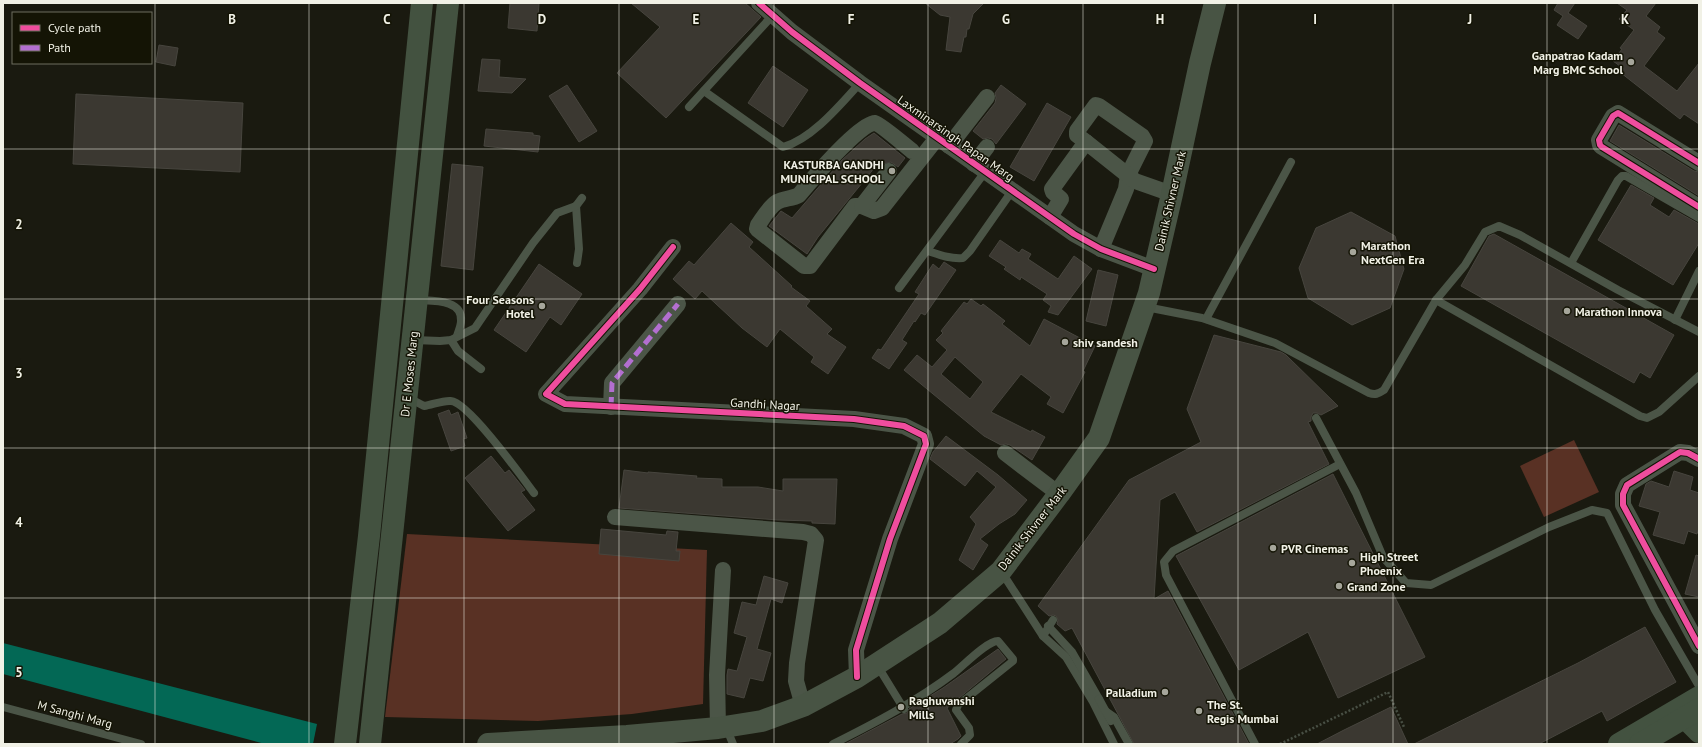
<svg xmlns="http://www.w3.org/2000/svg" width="1702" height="747" font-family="'PT Sans',sans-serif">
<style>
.green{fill:#593124}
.water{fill:#036855}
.building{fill:#3b3831;stroke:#47453e;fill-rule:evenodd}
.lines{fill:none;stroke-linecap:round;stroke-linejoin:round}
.path{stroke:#484f44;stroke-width:2.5;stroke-dasharray:2 2;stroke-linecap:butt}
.service{stroke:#4b5547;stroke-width:8}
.minor{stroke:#4b5547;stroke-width:16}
.secondary{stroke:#485444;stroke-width:22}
.primary{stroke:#435240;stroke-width:22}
.service-bridge{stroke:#4b5547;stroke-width:8}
.primary-bridge{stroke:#435240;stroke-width:22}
.quiet{stroke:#b36fd0;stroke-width:5;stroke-dasharray:10 5;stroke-linecap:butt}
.cycleway-casing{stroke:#141405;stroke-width:8}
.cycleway{stroke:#ef4d9e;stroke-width:6}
.grid{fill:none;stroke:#f1f1e6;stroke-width:1;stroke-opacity:0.55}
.poi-dot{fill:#a6a69b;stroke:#141405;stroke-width:1.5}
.labels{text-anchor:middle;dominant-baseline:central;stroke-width:3;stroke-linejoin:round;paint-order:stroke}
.poi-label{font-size:12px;font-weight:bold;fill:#f1f1e6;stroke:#141405;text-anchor:start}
.street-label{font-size:12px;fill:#f1f1e6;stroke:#141405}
.grid-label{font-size:13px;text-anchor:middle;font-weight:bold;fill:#f1f1e6;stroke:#141405;stroke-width:3;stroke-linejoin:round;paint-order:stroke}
</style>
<rect width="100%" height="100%" fill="#1a1a10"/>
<g class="green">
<polygon points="1574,440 1599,492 1544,517 1520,466"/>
<polygon points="407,534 707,550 703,704 632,714 538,721 385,717"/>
</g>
<polygon class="water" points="3,643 317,724 313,744 265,744 3,674"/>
<g class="building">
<polygon points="510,3 539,3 537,31 508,28"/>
<polygon points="631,3 745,3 761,17 666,118 617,73 660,27"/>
<polygon points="925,3 984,3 973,14 969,29 967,29 966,37 964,37 961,52 946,50 950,17 940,15"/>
<polygon points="1558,3 1575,3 1568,13 1587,26 1578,39 1557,25 1563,16 1554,10"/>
<polygon points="1617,3 1656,3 1646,16 1660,27 1657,32 1665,38 1644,66 1677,91 1699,63 1699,124 1684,114 1680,119 1621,73 1624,69 1613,61 1622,49 1620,48 1634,30 1619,19 1627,10"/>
<polygon points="159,45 178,48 175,66 156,62"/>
<polygon points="482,59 500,60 499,77 526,79 512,93 478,91"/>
<polygon points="773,66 808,90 783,127 748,103"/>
<polygon points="567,85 597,131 579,142 549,96"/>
<polygon points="1001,85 1026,104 996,144 992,139 988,138 983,139 973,131 995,103 996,98 995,93"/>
<polygon points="76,94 243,103 240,172 73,164"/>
<polygon points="1047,103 1071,117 1034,181 1010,167"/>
<polygon points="1619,125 1694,171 1699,172 1699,196 1610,141"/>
<polygon points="486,129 533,133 533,135 540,136 538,152 484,146"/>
<polygon points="874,133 905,158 898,167 891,162 883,164 880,161 818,237 807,254 769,226 781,211 792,218 842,160 865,139"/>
<polygon points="452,164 483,167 473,270 441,266"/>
<polygon points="1631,185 1654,198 1650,205 1669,217 1674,210 1699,224 1699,243 1673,285 1598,240"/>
<polygon points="1351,212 1395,236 1404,269 1390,308 1352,325 1308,298 1299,268 1316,228"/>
<polygon points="731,223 753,242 749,247 792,286 791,287 810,301 806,306 832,329 827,334 846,347 828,374 811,362 814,357 780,329 767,347 742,328 702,291 695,299 673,279 689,261 694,265"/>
<polygon points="1494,234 1674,335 1650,378 1640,372 1634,383 1461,286 1489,236"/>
<polygon points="1000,240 1019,253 1022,249 1031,254 1028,259 1058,279 1074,256 1092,269 1058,315 1048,312 1051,306 1043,300 1047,294 1021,277 1020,280 1004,269 1006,267 989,256"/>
<polygon points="944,262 956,270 925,315 921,313 915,322 914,321 902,340 907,343 889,369 872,358 878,349 881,350 919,294 915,292 933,264 939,269"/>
<polygon points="539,264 582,294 561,325 550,317 526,352 494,330"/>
<polygon points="1098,270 1118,275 1106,326 1086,321"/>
<path d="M971,299L981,306L983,304L1005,321L1002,324L1030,346L1044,319L1095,346L1083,371L1085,372L1063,413L1047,404L1051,397L1021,374L991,412L1031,432L1032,430L1045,437L1032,460L1010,445L1006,444L1001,445L984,436L904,370L917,355L932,367L947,350L936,340L943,333L941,331L964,302L967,304ZM955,357L983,382L970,399L941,374Z"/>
<polygon points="1214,335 1281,352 1286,355 1338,406 1321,415 1317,413 1313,413 1311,417 1311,421 1308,422 1329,464 1197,532 1175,492 1160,500 1154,599 1168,591 1249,744 1134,744 1072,628 1065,631 1057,624 1058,620 1056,616 1053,615 1049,616 1038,606 1129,480 1201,442 1187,409"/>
<polygon points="449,410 451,415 458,412 467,438 463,439 465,446 451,451 438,414"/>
<polygon points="946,436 998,475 1027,500 1015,514 999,524 980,539 988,545 973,570 959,560 976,524 970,517 996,487 977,471 965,486 930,459 933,452"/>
<polygon points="491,456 505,473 509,470 525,490 521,492 535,510 508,531 465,478"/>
<polygon points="624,470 648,473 648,472 697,476 696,478 722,479 722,487 758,487 783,491 783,479 837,479 835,524 812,523 812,521 778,520 619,508"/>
<polygon points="1674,471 1693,477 1690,490 1699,493 1699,528 1697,534 1688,531 1684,544 1653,535 1660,512 1639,506 1646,484 1651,481 1669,487"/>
<polygon points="1333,474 1425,657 1338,698 1308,632 1239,670 1176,556"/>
<polygon points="601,529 666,535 667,531 678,532 676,551 680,551 679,561 599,554"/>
<polygon points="1696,555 1699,556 1699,597 1685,594"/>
<polygon points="764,576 788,583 782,603 771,599 757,649 771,653 763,681 750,678 744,698 727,694 727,675 728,669 737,671 747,637 734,633 742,602 756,605"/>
<polygon points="1645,627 1676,682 1607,721 1602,711 1539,744 1414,744 1578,663"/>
<polygon points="998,649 1006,659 947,708 961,736 958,739 950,744 845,744 902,714 907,713 909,709 943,688"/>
<polygon points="1391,707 1408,744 1317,744 1344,730"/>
</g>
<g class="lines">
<polyline class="path" points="1280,744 1388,692 1404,727"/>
<g class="service">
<path d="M704,91L783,147C812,139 840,105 860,83"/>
<polyline points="689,107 773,15"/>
<polyline points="576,206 579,249 577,263"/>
<path d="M928,251C940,255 950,259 963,258L970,251L1012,191"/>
<polyline points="1571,263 1618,180 1622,176 1626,176 1699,218"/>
<polyline points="899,288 985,172"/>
<path d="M418,300C432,301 463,299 461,321C461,326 458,332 457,336"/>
<polyline points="1436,300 1640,416 1647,418 1659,412 1699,376"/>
<path d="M1146,307L1202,318L1275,343L1369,393C1375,395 1378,394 1384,390L1436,300L1465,265L1485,232L1499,226L1520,235L1618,290L1699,332"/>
<polyline points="1206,319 1291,162"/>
<polyline points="1675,320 1699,271"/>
<polyline points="414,340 440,341 451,340 475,328 533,243 557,213 576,206 582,198"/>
<polyline points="451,340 458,351 481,369"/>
<path d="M407,397L424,406C432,405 443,400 451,401C468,402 522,477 534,493"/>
<polyline points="1316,418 1356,493 1383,557 1406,583 1431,585 1549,527 1592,510 1607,513 1655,610 1699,686"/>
<polyline points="1001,571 1043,636"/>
<polyline points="1053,620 1043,636 1066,657 1093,702 1114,744"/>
<polyline points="1048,626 1072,652 1099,699"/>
<polyline points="877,665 904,709"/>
<polyline points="3,707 141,744"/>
<polyline points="1104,710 1114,717 1129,744"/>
<polyline points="726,727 733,744"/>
<path d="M833,744C875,723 917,701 954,673C964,665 987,641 998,641L1013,659V661L958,705L956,710L969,728L970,735L961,744"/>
<polyline points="1255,744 1166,575 1164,562 1173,551 1340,464"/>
</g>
<g class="minor">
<polyline points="759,3 792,32 860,83 1074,234 1101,249 1154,269"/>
<polyline points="1086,142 1077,135 1077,131 1096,105 1099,106 1142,136 1145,141 1128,175 1126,189 1101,249"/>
<polyline points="949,146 987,97"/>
<path d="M912,151C906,146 880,124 875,123C861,121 809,183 799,195C792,199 784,198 777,202C769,207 763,218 758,225L757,229L804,266H810L855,206H862L874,211L882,208L937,138"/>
<polyline points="1699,163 1618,113 1613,116 1599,140 1600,145 1602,147 1699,207"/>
<polyline points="974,164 987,147"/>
<polyline points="862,206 889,171"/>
<polyline points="1050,217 1061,199 1053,192 1052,189 1086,142 1135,181 1172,194"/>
<polyline points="673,247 640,289 546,394 565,404 854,419 904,426 924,436 926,444 890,539 856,650 857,677"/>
<polyline points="611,407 612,383 678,304"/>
<polyline points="1005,453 1059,494"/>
<polyline points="1699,459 1688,453 1680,452 1627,485 1623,494 1623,505 1699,646"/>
<polyline points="615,517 803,532 811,534 816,540 797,663 796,681 803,706"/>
<polyline points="718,728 717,675 723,570"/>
</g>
<polyline class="secondary" points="488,744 627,736 718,728 762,721 803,706 857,677 940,623 1001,571 1059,494 1099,438 1149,293 1172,194 1200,63 1215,3"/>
<g class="primary">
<polyline points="1690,703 1685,713 1689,722 1699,732"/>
<polyline points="345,744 369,536 422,3"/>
<polyline points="370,744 448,3"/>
<polyline points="1619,744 1699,697"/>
</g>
<polyline class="service-bridge" points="1099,699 1111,721"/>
<polyline class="primary-bridge" points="1640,744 1699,709"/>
<polyline class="quiet" points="611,407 612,383 678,304"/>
<defs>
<g id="cycleway">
<polyline points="759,3 792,32 860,83 1074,234 1101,249 1154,269"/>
<polyline points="1699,163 1618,113 1613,116 1599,140 1600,145 1602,147 1699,207"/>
<polyline points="673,247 640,289 546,394 565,404 854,419 904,426 924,436 926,444 890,539 856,650 857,677"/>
<polyline points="1699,459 1688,453 1680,452 1627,485 1623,494 1623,505 1699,646"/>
</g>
</defs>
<use href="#cycleway" class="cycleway-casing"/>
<use href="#cycleway" class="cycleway"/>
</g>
<path class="grid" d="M155,3V744M309,3V744M464,3V744M619,3V744M774,3V744M928,3V744M1083,3V744M1238,3V744M1393,3V744M1547,3V744M3,149H1699M3,299H1699M3,448H1699M3,598H1699"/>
<g class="poi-dot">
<circle cx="1631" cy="62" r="4"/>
<circle cx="892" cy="171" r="4"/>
<circle cx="1353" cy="252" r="4"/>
<circle cx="542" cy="306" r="4"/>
<circle cx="1567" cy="311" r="4"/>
<circle cx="1065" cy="342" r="4"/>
<circle cx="1273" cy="548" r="4"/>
<circle cx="1352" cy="563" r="4"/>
<circle cx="1339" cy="586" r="4"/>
<circle cx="1165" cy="692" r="4"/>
<circle cx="901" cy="707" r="4"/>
<circle cx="1199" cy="711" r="4"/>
</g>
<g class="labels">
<g class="poi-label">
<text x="1623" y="55" text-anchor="end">Ganpatrao Kadam<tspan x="1623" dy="14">Marg BMC School</tspan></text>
<text x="884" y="164" text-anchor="end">KASTURBA GANDHI<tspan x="884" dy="14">MUNICIPAL SCHOOL</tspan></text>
<text x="1361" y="245">Marathon<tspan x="1361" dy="14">NextGen Era</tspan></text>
<text x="534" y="299" text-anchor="end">Four Seasons<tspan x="534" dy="14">Hotel</tspan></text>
<text x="1575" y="311">Marathon Innova</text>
<text x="1073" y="342">shiv sandesh</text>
<text x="1281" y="548">PVR Cinemas</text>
<text x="1360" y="556">High Street<tspan x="1360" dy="14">Phoenix</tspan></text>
<text x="1347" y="586">Grand Zone</text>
<text x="1157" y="692" text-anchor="end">Palladium</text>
<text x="909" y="700">Raghuvanshi<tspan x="909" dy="14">Mills</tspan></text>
<text x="1207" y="704">The St.<tspan x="1207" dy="14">Regis Mumbai</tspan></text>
</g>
<g class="street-label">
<text transform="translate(956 138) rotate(35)">Laxminarsingh Papan Marg</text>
<text transform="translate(1170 201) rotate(-77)">Dainik Shivner Mark</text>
<text transform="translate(409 374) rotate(-84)">Dr E Moses Marg</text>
<text transform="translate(765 404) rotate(3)">Gandhi Nagar</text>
<text transform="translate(1032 528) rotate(-52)">Dainik Shivner Mark</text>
<text transform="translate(75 714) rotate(15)">M Sanghi Marg</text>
</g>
</g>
<g class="grid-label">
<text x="232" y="24">B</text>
<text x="387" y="24">C</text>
<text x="542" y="24">D</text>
<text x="696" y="24">E</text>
<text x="851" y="24">F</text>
<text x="1006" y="24">G</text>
<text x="1160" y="24">H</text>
<text x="1315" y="24">I</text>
<text x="1470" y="24">J</text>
<text x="1625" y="24">K</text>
<text x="19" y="229">2</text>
<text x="19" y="378">3</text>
<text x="19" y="527">4</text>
<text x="19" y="677">5</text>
</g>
<rect width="1702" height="747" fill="none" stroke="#f1f1e6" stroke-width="8"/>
<rect x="12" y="12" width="140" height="52" fill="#141405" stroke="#6c6c5f"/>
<rect x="20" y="25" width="20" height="6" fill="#ef4d9e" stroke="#6c6c5f"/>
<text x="48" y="32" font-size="12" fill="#f1f1e6">Cycle path</text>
<rect x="20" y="45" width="20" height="6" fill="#b36fd0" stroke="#6c6c5f"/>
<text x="48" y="52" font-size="12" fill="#f1f1e6">Path</text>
</svg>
